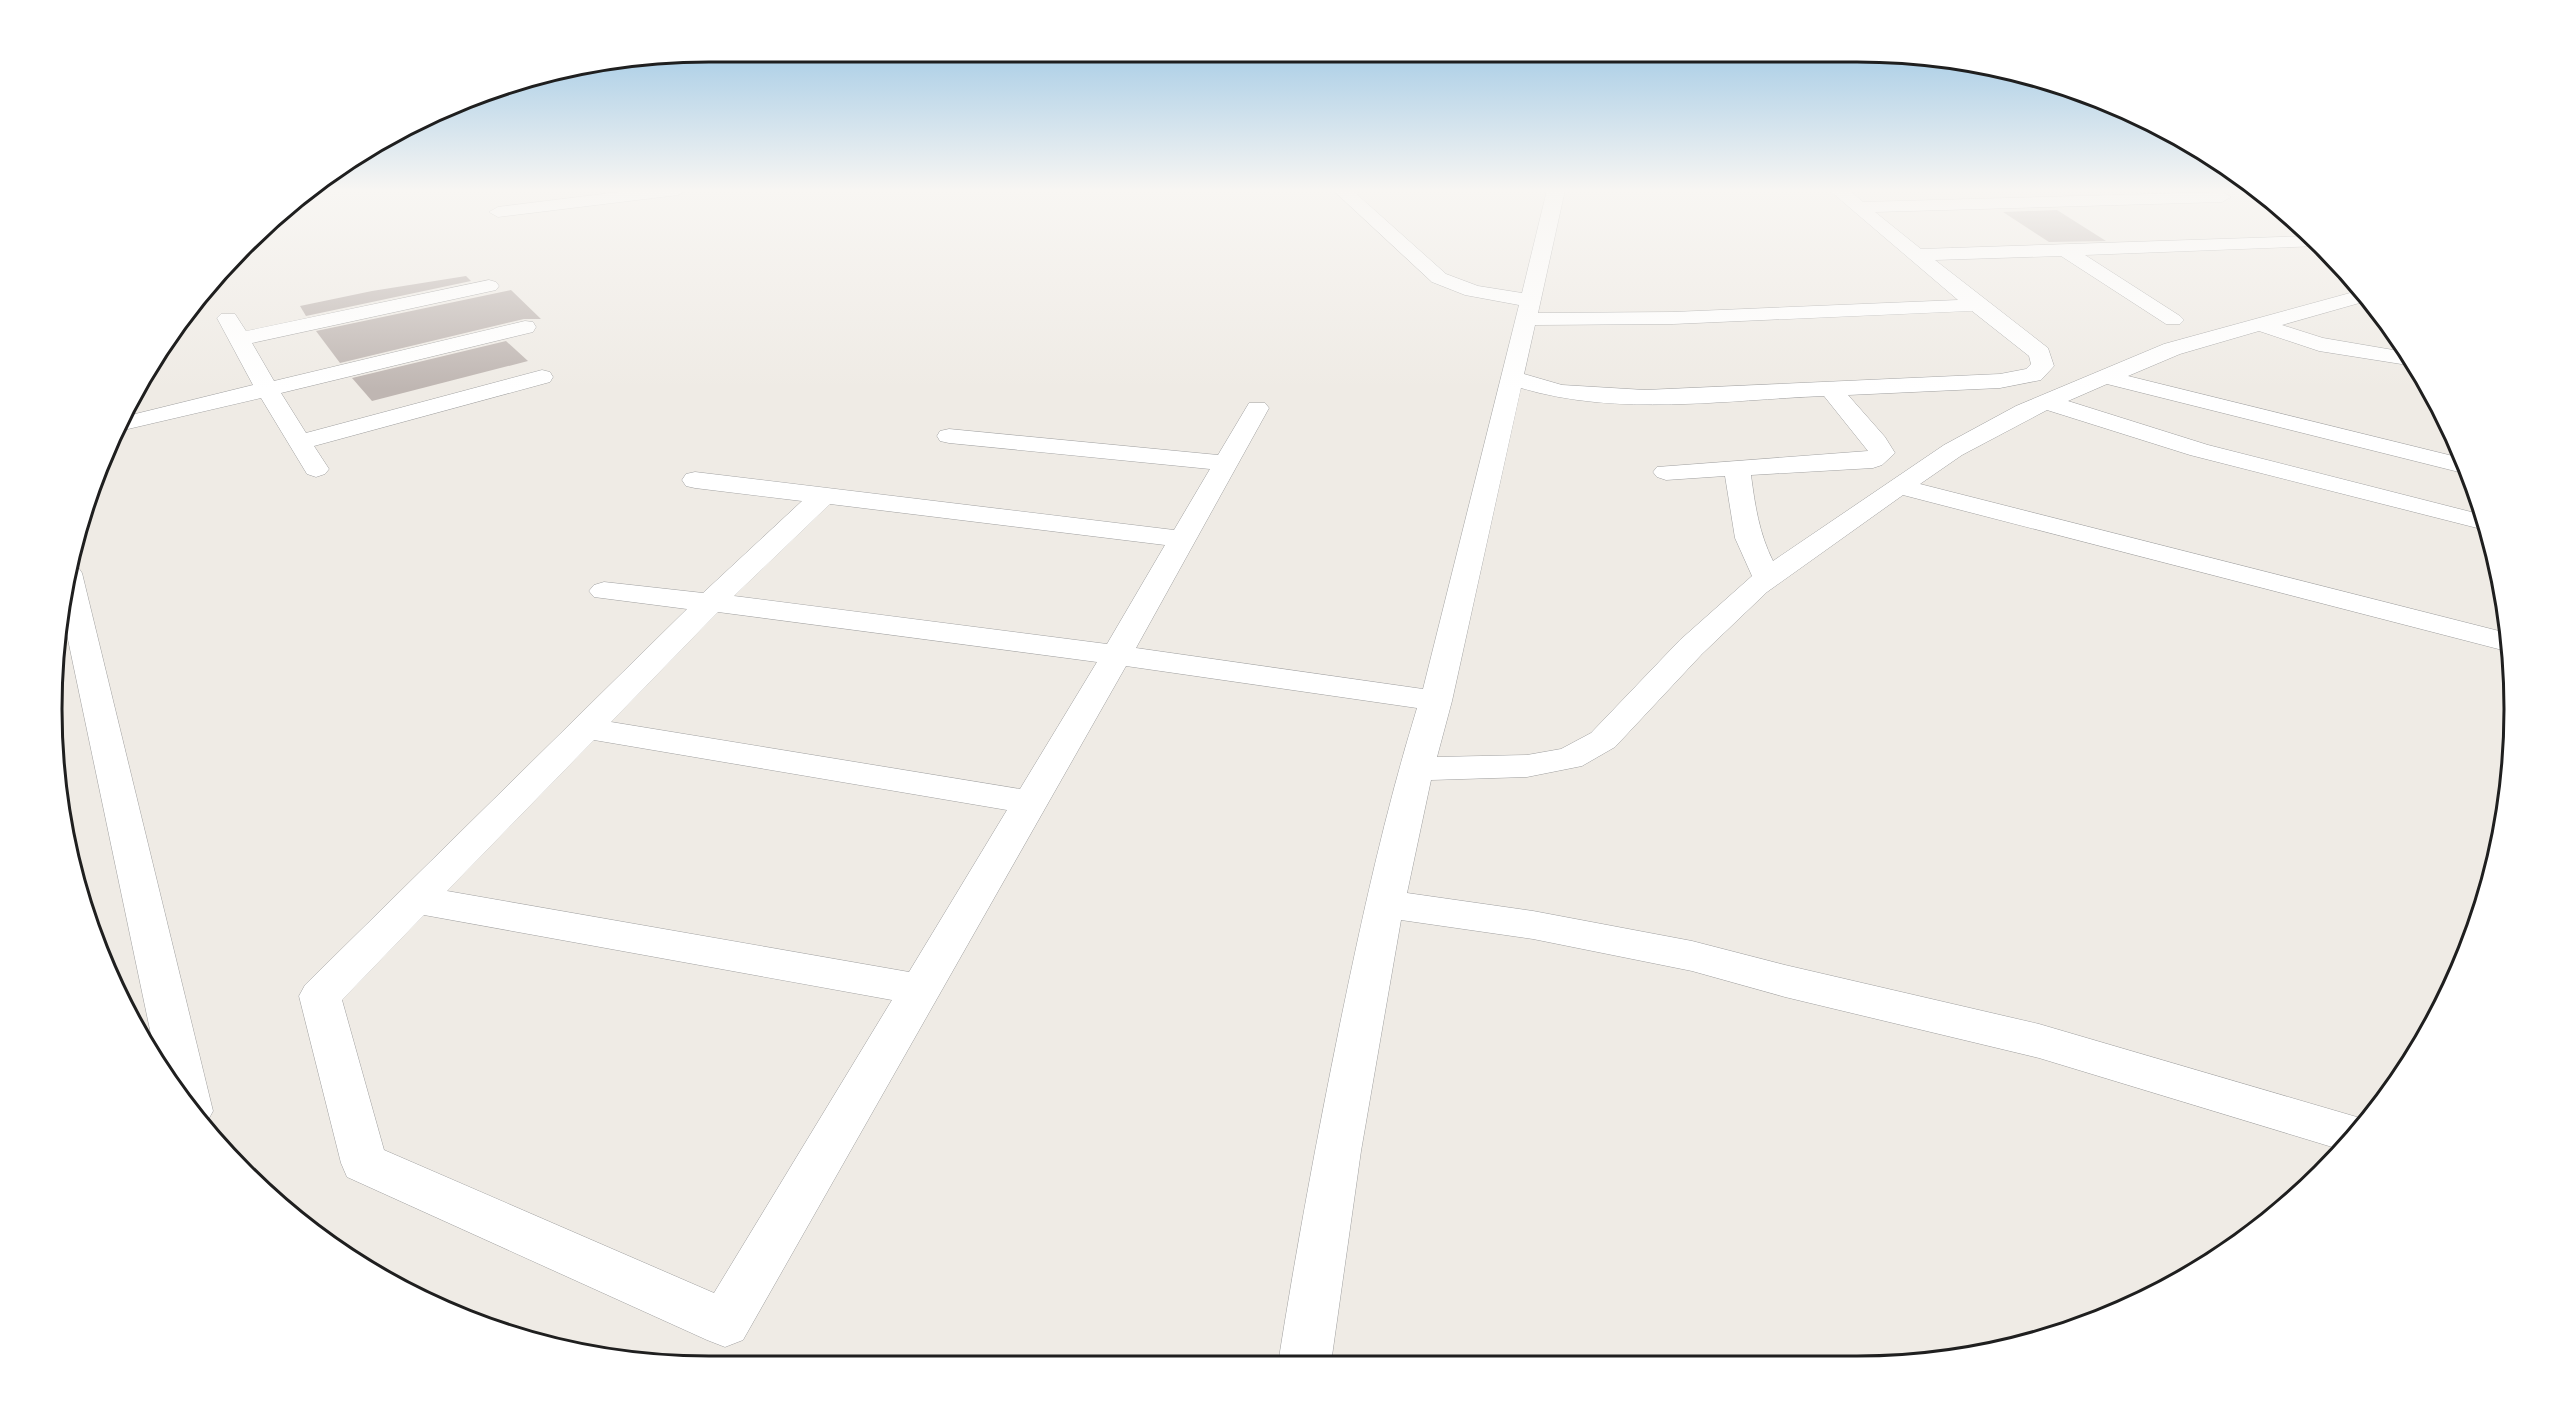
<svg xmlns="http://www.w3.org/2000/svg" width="2565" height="1418" font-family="'Asap Condensed',sans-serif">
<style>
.building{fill:#bfb6b2}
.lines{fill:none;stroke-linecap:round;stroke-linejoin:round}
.minor-casing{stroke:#a0a0a0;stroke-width:1}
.minor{fill:#fff;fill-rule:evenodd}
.rim{fill:none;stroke:#1f1f1f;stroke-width:3}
</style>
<rect width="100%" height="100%" fill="#efebe5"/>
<g class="building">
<polygon points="2057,210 2106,241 2049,242 2003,212"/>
<polygon points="466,276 471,281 306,316 300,306 372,291"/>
<polygon points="511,290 541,319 524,319 340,363 316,331"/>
<polygon points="506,341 528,361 372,401 352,378"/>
</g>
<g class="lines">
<defs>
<g id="minor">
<polygon points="635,190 687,190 678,195 498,217 489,212 498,207"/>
<path d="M1333,190H1352L1446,274L1478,286L1522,293L1547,190H1565L1538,313L1673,312L1958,300L1829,190H1849L1863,202L2222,192L2231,197L2222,202L1875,212L1921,249L2310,236L2319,246L2085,255L2180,316L2184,320L2180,324H2166L2061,256L1935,260L2048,348L2054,366L2041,380L2000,388L1848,395L1885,437L1895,453L1882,465L1873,468L1751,475C1755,505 1759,533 1773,561L1944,445L2016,406L2164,344L2361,290L2370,300L2282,325L2323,338L2405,352L2414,366L2319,351L2259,331L2180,354L2128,376L2461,458L2467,474L2107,384L2068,401L2208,445L2483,515L2489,531L2190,455L2047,410L1962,455L1920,484L2507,633L2510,652L1903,495L1767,592L1702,654L1615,747L1582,766L1527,777L1431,780L1407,893L1533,911L1692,941L1785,965L2039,1024L2367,1120L2342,1150L2039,1058L1785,997L1692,971L1533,939L1401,920L1361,1151L1331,1363L1278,1364C1296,1250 1317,1137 1340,1024C1362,917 1385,812 1417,708L1126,666L743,1340L725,1347L707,1340L347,1177L341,1163L299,996L305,985L687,609L594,597L589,591L594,585L604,582L703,593L802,501L695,488L686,486L682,480L686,474L695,472L1174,530L1210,469L949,443L940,441L937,436L940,431L949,429L1218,455L1249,403H1265L1269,408L1136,648L1423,689L1519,305L1465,295L1432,282ZM1972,311L2029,356L2031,364L2026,369L2000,374L1645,390L1562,385L1524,374L1535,325L1673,324ZM1521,388C1618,417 1725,400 1824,396L1868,451L1657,467L1653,472L1657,477L1666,480L1725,476L1735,538L1752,576L1680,640L1591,733L1561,749L1527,755L1437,757L1452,701ZM830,504L1165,545L1107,644L734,596ZM718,612L1097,662L1020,789L611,722ZM594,740L1007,810L909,972L447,891ZM424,915L892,1000L714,1293L384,1150L342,1000Z"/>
<polygon points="489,280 496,282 499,286 496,290 252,343 274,381 525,321 533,322 536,327 533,332 281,393 306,433 542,370 550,372 553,377 550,382 314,446 329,469 325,474 316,477 307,474 261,398 115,432 123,417 253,385 217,318 221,314 235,314 246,331"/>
<polygon points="69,565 78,567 82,573 213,1111 206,1124 201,1126 158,1068 62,611"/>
</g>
</defs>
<use href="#minor" class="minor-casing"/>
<use href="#minor" class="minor"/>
</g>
<linearGradient id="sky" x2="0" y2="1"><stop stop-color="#8fc0e2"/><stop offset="0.49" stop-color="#f8f6f3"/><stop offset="1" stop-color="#f8f6f3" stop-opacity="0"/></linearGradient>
<rect width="2565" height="389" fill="url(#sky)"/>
<path d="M0 0H2565V1418H0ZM709 62H1857A647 647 0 0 1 2504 709V709A647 647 0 0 1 1857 1356H709A647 647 0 0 1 62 709V709A647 647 0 0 1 709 62Z" fill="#fff" fill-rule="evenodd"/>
<path class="rim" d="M709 62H1857A647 647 0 0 1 2504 709V709A647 647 0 0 1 1857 1356H709A647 647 0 0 1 62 709V709A647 647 0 0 1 709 62Z"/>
</svg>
